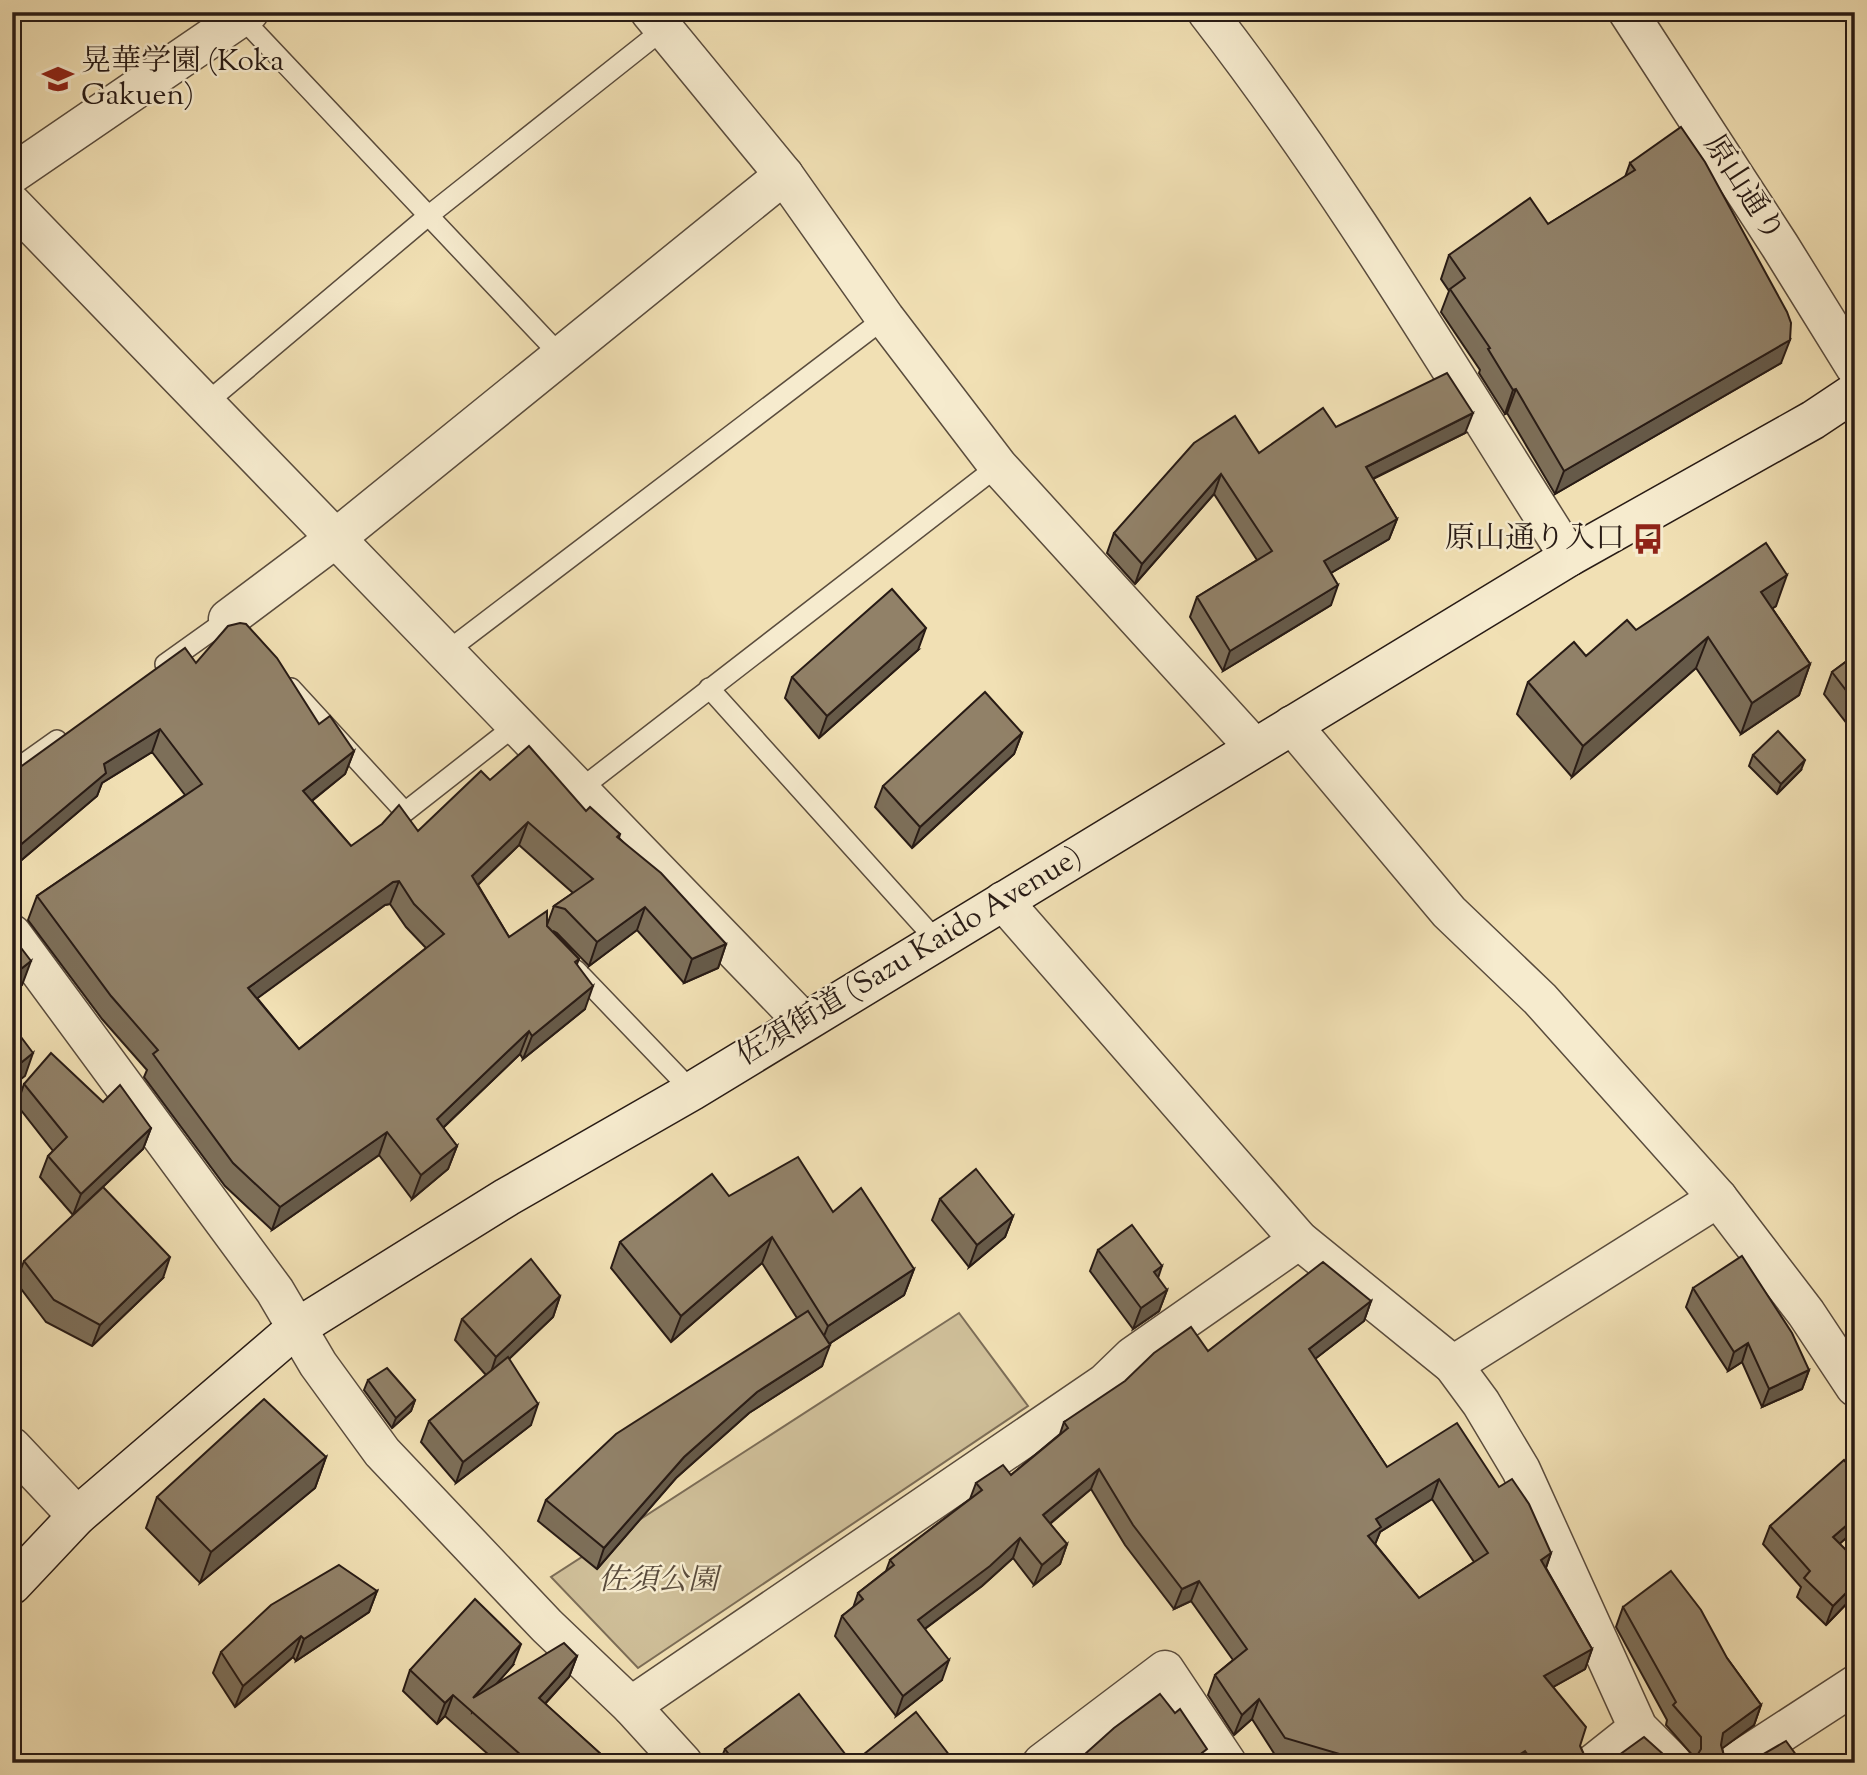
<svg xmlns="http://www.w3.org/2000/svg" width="1867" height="1775" font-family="'Sorts Mill Goudy','Noto Serif JP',serif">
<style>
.green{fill:#cfbf99;stroke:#7c6d57;stroke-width:2}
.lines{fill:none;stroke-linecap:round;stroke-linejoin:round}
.lane-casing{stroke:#5a4c3d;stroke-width:22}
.street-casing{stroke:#5a4c3d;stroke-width:41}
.secondary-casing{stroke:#281b15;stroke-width:41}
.lane{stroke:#f6ebce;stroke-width:19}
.street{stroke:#f6ebce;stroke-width:38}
.secondary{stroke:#f6ebce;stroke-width:38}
.wall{fill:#7d6f59;stroke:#281b15;stroke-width:2;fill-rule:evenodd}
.shaded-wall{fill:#665a49;stroke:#281b15;stroke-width:2}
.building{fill:#918168;stroke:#281b15;stroke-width:2;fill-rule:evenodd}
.labels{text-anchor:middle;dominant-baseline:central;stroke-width:5;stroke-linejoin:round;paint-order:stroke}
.poi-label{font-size:30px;fill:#281b15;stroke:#f6ebce;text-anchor:start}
.street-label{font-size:30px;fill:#281b15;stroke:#f6ebce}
.park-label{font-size:30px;font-style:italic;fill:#5a4c3d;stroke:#f6ebce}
</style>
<rect width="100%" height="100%" fill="#f1e0b4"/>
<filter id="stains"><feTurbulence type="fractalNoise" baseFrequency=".00286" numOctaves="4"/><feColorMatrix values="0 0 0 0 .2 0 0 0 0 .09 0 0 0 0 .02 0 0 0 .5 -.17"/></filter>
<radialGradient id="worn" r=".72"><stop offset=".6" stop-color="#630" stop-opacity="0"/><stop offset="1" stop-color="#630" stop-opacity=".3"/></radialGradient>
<polygon class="green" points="959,1313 1028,1406 638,1668 551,1577"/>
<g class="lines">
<defs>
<g id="lane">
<polyline points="240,16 561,356"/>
<polyline points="205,404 428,216 665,28"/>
<polyline points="446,652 885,318"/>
<polyline points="165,664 228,619 233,624"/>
<polyline points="291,688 405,812 516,725"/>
<polyline points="709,688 936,940"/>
<polyline points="12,772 57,740"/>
<polyline points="579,790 998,466"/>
<polyline points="576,970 692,1091"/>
</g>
<g id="street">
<polyline points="650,12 784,175 885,318 998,466 1254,747"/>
<path d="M1207,12C1341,185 1452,373 1569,557"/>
<polyline points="1628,12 1780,246 1855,367"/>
<polyline points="12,174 249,12"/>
<polyline points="12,204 803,1021"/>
<polyline points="228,619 336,538 784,175"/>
<polyline points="1292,725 1449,912 1540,999 1718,1198 1806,1313 1855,1387"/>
<polyline points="1003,901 1299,1240 1453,1365 1481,1403 1521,1470 1638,1728 1673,1763"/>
<polyline points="12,934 275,1291 318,1364 382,1452 547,1626 631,1706 683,1763"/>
<polyline points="1453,1365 1718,1198"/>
<polyline points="12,1447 77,1516"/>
<polyline points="631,1706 1105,1383 1133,1356 1299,1240"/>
<polyline points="1042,1763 1165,1670 1227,1763"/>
<polyline points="1594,1763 1638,1728"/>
<polyline points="1735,1763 1855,1685"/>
</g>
<polyline id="secondary" points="12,1585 77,1516 295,1329 507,1197 692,1091 1569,557 1813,420 1855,392"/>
</defs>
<use href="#lane" class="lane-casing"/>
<use href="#street" class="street-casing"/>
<use href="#secondary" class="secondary-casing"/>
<use href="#lane" class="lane"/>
<use href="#street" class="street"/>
<use href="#secondary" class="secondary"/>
</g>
<g class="wall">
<polygon points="1630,163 1781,363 1555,494 1507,413 1505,414 1479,373 1480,370 1441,312 1449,291 1441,279 1449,255 1548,224 1625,177"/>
<polygon points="1336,427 1465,433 1373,479 1397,519 1389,539 1331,573 1331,605 1223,671 1190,617 1197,597 1257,560 1214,494 1135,584 1107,553 1114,533 1259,453"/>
<polygon points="1776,606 1772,608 1810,664 1799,695 1741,734 1696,668 1572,777 1517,714 1528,682 1586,656 1636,630"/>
<polygon points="918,650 819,738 785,698 792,677"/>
<polygon points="1855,655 1855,734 1824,694 1832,672"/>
<path d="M196,663L319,724L354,751L345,774L312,801L351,846L418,831L490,780L586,811L620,834L619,838L726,944L718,968L684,983L637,930L589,966L557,933L553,931L579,959L577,964L585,1009L523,1059L520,1054L443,1128L457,1146L448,1169L412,1199L379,1155L272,1230L225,1186L144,1077L147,1070L102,1019L28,920L37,896L185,795L152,752L102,783L97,796L12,868V773ZM519,845L573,893L554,906L547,925L509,937L478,885ZM390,904L406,927L426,948L299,1049L257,998L385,905Z"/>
<polygon points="1022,733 1014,754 912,848 875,807 883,786"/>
<polygon points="1753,755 1801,770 1777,794 1749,766"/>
<polygon points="24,1084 103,1102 151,1128 143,1149 73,1215 40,1177 48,1156 53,1151 17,1105"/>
<polygon points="729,1196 833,1212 914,1269 904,1295 829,1344 822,1366 749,1413 676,1478 597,1569 538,1521 546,1500 797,1318 762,1263 671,1342 611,1268 620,1242"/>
<polygon points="940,1199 1013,1216 1005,1237 969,1267 932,1220"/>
<polygon points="1098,1250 1167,1290 1159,1311 1133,1329 1090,1271"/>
<polygon points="24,1261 163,1278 92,1346 46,1322 16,1282"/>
<polygon points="1693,1288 1809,1370 1802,1389 1762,1407 1742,1362 1728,1371 1686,1307"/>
<polygon points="560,1296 553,1317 509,1359 531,1425 456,1483 421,1442 429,1421 486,1375 455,1340 462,1319"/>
<path d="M1371,1301L1364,1321L1315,1359L1387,1467L1499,1487L1551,1553L1546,1568L1592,1649L1585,1669L1553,1687L1585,1757L1593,1763H1293L1277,1758L1252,1719L1234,1735L1208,1695L1215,1675L1233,1660L1191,1601L1174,1609L1125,1545L1091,1489L1050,1524L1067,1544L1060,1564L1034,1585L1013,1558L982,1586L925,1629L942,1680L896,1716L835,1636L842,1616L853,1608L858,1593L886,1571L890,1560L970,1499L976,1483L1011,1475L1060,1434L1064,1422L1208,1351ZM1432,1499L1474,1562L1419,1598L1375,1544L1380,1532Z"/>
<polygon points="368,1380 415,1400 411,1411 392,1428 364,1390"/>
<polygon points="326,1457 315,1488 200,1583 146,1528 157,1497"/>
<polygon points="1855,1473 1855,1530 1839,1544 1855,1559 1855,1595 1826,1625 1797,1597 1801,1587 1763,1544 1770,1526"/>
<polygon points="377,1591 369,1612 296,1661 293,1657 235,1707 213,1673 221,1652"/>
<polygon points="1623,1607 1727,1658 1761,1705 1754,1725 1722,1748 1724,1756 1694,1760 1694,1757 1666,1725 1667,1720 1616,1627"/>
<polygon points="577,1656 569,1677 545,1704 603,1756 601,1763 498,1763 445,1716 437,1724 403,1691 410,1670 513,1665 496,1684"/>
<polygon points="725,1749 852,1763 723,1763 721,1759"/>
</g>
<g class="shaded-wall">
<polygon points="1790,340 1781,363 1555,494 1564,471"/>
<polygon points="1516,389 1507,413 1505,414 1513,390"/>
<polygon points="1473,413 1465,433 1358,486 1366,467"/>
<polygon points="1221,474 1214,494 1135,584 1142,564"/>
<polygon points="1397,519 1389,539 1317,581 1324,561"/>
<polygon points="1787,575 1776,606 1750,623 1761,592"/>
<polygon points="1338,585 1331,605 1223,671 1230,651"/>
<polygon points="926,628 918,650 819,738 827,716"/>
<polygon points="1708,637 1696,668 1572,777 1583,746"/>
<polygon points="1810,664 1799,695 1741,734 1752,703"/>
<polygon points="160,729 152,752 102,783 97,796 12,868 12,852 104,764"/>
<polygon points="1022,733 1014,754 912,848 920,827"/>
<polygon points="354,751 345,774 295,814 303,791"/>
<polygon points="1805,760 1801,770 1777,794 1781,784"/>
<polygon points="528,822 519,845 463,899 472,876"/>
<polygon points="399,881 390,904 385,905 240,1011 248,988 393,882"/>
<polygon points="645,907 637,930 589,966 597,942"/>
<polygon points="726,944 718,968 684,983 692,959"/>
<polygon points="31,961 22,985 12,992 12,976"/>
<polygon points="593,986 585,1009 523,1059 532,1036"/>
<polygon points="529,1031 520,1054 428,1142 437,1119"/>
<polygon points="33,1053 25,1076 12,1086 12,1070"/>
<polygon points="151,1128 143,1149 73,1215 81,1194"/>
<polygon points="387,1132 379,1155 272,1230 280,1207"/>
<polygon points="457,1146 448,1169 412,1199 421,1175"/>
<polygon points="1013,1216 1005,1237 969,1267 977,1245"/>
<polygon points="772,1237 762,1263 671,1342 681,1316"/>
<polygon points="170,1257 163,1278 92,1346 100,1325"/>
<polygon points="1162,1266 1155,1287 1154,1272"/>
<polygon points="914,1269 904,1295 818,1351 828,1326"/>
<polygon points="1167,1290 1159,1311 1133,1329 1141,1308"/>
<polygon points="560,1296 553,1317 489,1378 496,1357"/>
<polygon points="1371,1301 1364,1321 1302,1369 1309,1349"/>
<polygon points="1748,1343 1742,1362 1728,1371 1734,1352"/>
<polygon points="830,1345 822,1366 749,1413 676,1478 597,1569 604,1548 684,1457 757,1392"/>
<polygon points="1809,1370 1802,1389 1762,1407 1769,1389"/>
<polygon points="415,1400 411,1411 392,1428 396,1418"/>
<polygon points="538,1404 531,1425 456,1483 463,1462"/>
<polygon points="326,1457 315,1488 200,1583 211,1552"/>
<polygon points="1099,1469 1091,1489 1036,1535 1043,1515"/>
<polygon points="1439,1479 1432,1499 1380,1532 1374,1547 1368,1536 1376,1519"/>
<polygon points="1855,1518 1855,1530 1826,1556 1833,1537"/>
<polygon points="1020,1538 1013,1558 982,1586 911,1639 918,1620"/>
<polygon points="1067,1544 1060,1564 1034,1585 1042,1565"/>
<polygon points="1551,1553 1544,1573 1541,1560"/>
<polygon points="1199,1581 1191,1601 1174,1609 1182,1589"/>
<polygon points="1855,1584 1855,1595 1826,1625 1833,1606"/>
<polygon points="377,1591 369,1612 296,1661 304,1639"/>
<polygon points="301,1636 293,1657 235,1707 243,1686"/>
<polygon points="521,1644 513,1665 472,1712 473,1698"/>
<polygon points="1592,1649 1585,1669 1537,1696 1544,1676"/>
<polygon points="577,1656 569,1677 531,1719 539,1698"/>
<polygon points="949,1660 942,1680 896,1716 903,1696"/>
<polygon points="453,1695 445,1716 437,1724 445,1703"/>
<polygon points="1259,1699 1252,1719 1234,1735 1242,1715"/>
<polygon points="1761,1705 1754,1725 1716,1753 1723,1733"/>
<polygon points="1525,1751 1521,1763 1506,1763"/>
<polygon points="950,1756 947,1763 941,1763"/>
</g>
<g class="building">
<polygon points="1681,127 1705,162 1787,312 1791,323 1790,340 1564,471 1516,389 1513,390 1488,349 1490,348 1450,289 1465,278 1449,255 1530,198 1548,224 1635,170 1630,163"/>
<polygon points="1447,373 1473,413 1366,467 1397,519 1324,561 1338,585 1230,651 1197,597 1272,551 1221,474 1142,564 1114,533 1194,443 1235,416 1259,453 1323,408 1336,427"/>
<polygon points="1766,543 1787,575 1761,592 1810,664 1752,703 1708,637 1583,746 1528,682 1574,642 1586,656 1627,620 1636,630"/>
<polygon points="892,589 926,628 827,716 792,677"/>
<path d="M240,623L246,624L277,658L319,724L330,716L354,751L303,791L351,846L382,824L399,805L418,831L481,771L490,780L529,746L586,811L590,807L620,834L617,837L661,873L726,944L692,959L645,907L597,942L565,909L554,906L593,879L528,822L472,876L509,937L547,911V926L579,959L575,962L593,986L532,1036L529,1031L437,1119L457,1146L421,1175L387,1132L280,1207L233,1163L153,1054L158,1050L111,996L37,896L202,784L160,729L104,764L106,773L12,852V773L185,648L196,663L228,626ZM399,881L414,904L444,934L299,1049L248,988L393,882Z"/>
<polygon points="1855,655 1855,702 1832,672"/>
<polygon points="985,692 1022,733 920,827 883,786"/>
<polygon points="1778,731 1805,760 1781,784 1753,755"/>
<polygon points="12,936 31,961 12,976"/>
<polygon points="12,1025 33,1053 12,1070"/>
<polygon points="51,1053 103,1102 120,1085 151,1128 81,1194 48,1156 67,1137 24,1084"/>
<polygon points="798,1157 833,1212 861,1188 914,1269 828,1326 772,1237 681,1316 620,1242 712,1174 729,1196"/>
<polygon points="976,1169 1013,1216 977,1245 940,1199"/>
<polygon points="103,1187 170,1257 100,1325 54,1300 24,1261"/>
<polygon points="1132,1225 1162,1266 1154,1272 1167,1290 1141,1308 1098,1250"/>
<polygon points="1742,1256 1792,1333 1809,1370 1769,1389 1748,1343 1734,1352 1693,1288"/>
<polygon points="531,1259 560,1296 496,1357 462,1319"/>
<path d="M1323,1262L1371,1301L1309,1349L1387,1467L1457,1423L1499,1487L1512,1479L1529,1504L1551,1553L1541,1560L1592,1649L1544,1676L1586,1727L1580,1746L1585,1757L1593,1763H1534L1525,1751L1506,1763H1348L1353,1758L1285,1738L1259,1699L1242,1715L1215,1675L1247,1649L1199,1581L1182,1589L1133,1525L1099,1469L1043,1515L1067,1544L1042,1565L1020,1538L990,1566L918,1620L949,1660L903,1696L842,1616L863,1599L858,1593L894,1565L890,1560L982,1490L976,1483L1003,1465L1011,1475L1068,1428L1064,1422L1125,1381L1154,1353L1191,1327L1208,1351ZM1439,1479L1488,1553L1419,1598L1368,1536L1381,1527L1376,1519Z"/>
<polygon points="808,1311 830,1345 757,1392 684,1457 604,1548 546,1500 616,1434"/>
<polygon points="508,1357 538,1404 463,1462 429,1421"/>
<polygon points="387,1368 415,1400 396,1418 368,1380"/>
<polygon points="264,1399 326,1457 211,1552 157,1497"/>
<polygon points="1844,1460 1855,1473 1855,1518 1833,1537 1855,1559 1855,1584 1833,1606 1804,1578 1810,1571 1770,1526"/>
<polygon points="339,1565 377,1591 304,1639 301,1636 243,1686 221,1652 271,1605"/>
<polygon points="1671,1571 1701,1610 1727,1658 1761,1705 1723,1733 1721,1745 1724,1756 1733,1763 1689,1763 1695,1759 1701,1749 1701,1737 1673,1705 1676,1702 1623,1607"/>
<polygon points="475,1599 521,1644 473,1698 564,1643 577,1656 539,1698 603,1756 597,1763 530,1763 453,1695 445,1703 410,1670"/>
<polygon points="799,1694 852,1763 735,1763 725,1749"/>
<polygon points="1160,1694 1175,1713 1180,1709 1207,1749 1202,1753 1210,1763 1075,1763 1114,1728"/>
<polygon points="916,1712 950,1756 941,1763 853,1763"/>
<polygon points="1644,1737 1673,1763 1608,1763"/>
<polygon points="1786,1741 1802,1763 1748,1763"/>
<polygon points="1852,1754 1855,1757 1855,1763 1839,1763"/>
</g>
<defs>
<symbol id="school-bare" viewBox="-9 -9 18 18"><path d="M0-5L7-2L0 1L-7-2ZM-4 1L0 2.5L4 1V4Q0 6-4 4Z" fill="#8f2418" stroke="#f6ebce" stroke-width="2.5" paint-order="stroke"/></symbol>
<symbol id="bus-bare" viewBox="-9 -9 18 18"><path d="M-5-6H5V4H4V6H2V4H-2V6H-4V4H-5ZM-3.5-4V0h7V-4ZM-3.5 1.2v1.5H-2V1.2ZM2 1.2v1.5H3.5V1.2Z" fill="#8f2418" stroke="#f6ebce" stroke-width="2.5" paint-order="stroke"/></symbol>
</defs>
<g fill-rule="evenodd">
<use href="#school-bare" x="36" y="57" width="44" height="44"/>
<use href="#bus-bare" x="1626" y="517" width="44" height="44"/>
</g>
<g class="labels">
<g class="poi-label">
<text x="81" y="62">晃華学園 (Koka<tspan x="81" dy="34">Gakuen)</tspan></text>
<text x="1625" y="539" text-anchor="end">原山通り入口</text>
</g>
<g class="street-label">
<text transform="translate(1743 189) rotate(57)">原山通り</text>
<text transform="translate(910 957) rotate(-31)">佐須街道 (Sazu Kaido Avenue)</text>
</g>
<g class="park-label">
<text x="658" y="1581">佐須公園</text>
</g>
</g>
<rect width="1867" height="1775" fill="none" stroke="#f1e0b4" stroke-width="42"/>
<rect x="14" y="14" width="1839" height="1747" fill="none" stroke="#281b15" stroke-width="3.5"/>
<rect x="21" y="21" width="1825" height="1733" fill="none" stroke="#281b15" stroke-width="2"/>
<rect width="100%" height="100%" filter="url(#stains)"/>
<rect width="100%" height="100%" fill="url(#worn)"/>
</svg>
